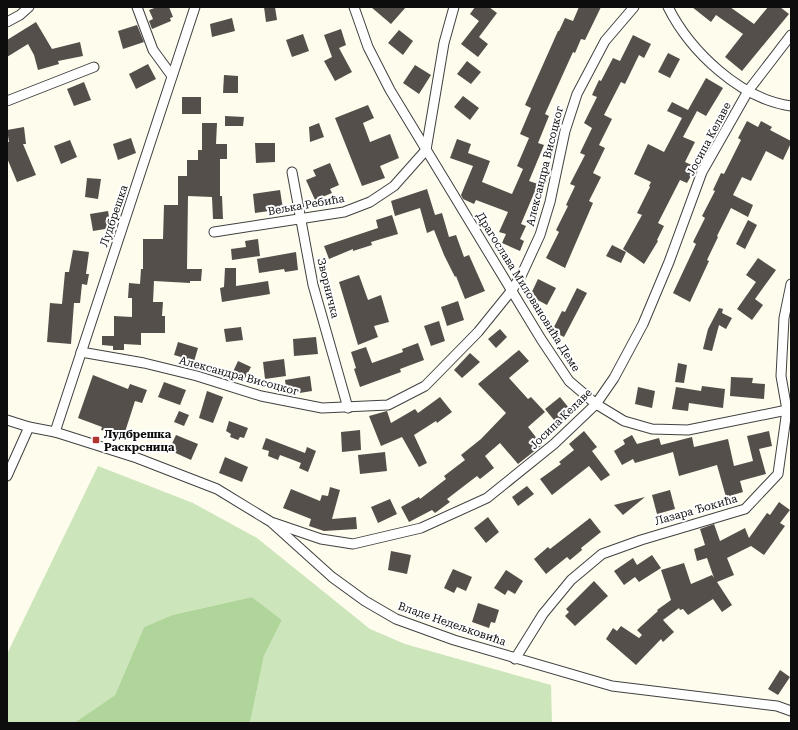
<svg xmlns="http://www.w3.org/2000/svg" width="798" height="730" font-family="'Roboto Serif',serif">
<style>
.green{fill:#cde5ba}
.forest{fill:#b0d59a}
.building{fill:#544f4a}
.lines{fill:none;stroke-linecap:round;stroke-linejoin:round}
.street-casing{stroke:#404040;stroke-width:11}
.street{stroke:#fff;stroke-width:9}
.poi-dot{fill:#b2342f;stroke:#fff;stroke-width:1.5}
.labels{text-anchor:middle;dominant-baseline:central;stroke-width:4;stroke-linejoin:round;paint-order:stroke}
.street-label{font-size:11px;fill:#0d0d0d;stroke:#fff}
.poi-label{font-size:11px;font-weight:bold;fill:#0d0d0d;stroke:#fff;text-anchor:start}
</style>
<rect width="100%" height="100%" fill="#fefced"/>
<polygon class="green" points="98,466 193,503 257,538 370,629 405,644 551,685 552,723 250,723 264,656 282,620 252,597 172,615 144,627 115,695 74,723 7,723 7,654"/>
<polygon class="forest" points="252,597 282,620 264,656 250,723 74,723 115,695 144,627 172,615"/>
<g class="building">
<polygon points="157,7 169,7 173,17 170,18 171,21 152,29 149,21 153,19 149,10"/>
<polygon points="264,7 275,7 277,20 266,22"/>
<polygon points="371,7 406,7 391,24"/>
<polygon points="475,7 489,7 497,13 479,37 488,44 478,57 461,44 479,21 470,14"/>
<polygon points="579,7 601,7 585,40 581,39 575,53 573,52 545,114 549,116 538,143 544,145 529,181 538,184 521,224 526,226 520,239 524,241 520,251 502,243 506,234 499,232 508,212 476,200 474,204 463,199 461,195 473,166 450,158 457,139 471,144 468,153 490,161 482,182 512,194 523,169 517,166 529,138 520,134 531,108 525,105 558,31 559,31 565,18 573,21"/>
<polygon points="692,7 730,7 754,24 768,7 780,7 789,14 742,71 725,57 743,34 716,15 711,22"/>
<polygon points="232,18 235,31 212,37 210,24"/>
<polygon points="36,22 52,49 80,42 83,56 58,61 59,64 38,70 34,55 28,44 7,57 7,40"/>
<polygon points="137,25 144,42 123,49 118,31"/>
<polygon points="341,29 346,45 339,48 352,72 335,81 324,61 332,57 324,35"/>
<polygon points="399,30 413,41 403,55 388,43"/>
<polygon points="303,34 309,51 292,57 286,40"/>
<polygon points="633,35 651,44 644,58 639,55 625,84 621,82 604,115 612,119 599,145 605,148 593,173 601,177 589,201 593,203 565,268 546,258 559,232 556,230 568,206 566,205 575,186 570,184 585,155 580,153 592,128 584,123 597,97 592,95 599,80 601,81 613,58 620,61"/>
<polygon points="668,53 680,59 670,78 658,72"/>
<polygon points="467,61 481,72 471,84 457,74"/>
<polygon points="148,64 156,79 136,89 129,74"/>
<polygon points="415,65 431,75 419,94 403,83"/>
<polygon points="224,75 238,76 238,93 223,93"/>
<polygon points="706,78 723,88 706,116 697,111 683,137 695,142 685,162 696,167 687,183 680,180 658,223 664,226 657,240 658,241 644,264 623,249 642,215 637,213 650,187 649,186 651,182 634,174 648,144 664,152 682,118 667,111 672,102 688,110"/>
<polygon points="84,82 91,100 74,106 67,89"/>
<polygon points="463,96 479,108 470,120 454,107"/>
<rect x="182" y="97" width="19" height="17"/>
<polygon points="368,105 374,118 363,123 370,142 390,134 399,158 380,166 385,178 362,186 335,118"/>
<polygon points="225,116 244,117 243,126 225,126"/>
<polygon points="747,121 758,127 761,121 772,127 770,130 791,141 791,143 783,160 766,151 751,181 742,177 733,195 753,205 748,217 731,208 717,236 718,237 707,260 709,261 690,302 673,293 696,244 693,242 705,218 702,216 715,191 713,190 721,173 724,174 741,140 738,138"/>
<polygon points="202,123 217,123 216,144 227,144 227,159 220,159 220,196 222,196 223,219 213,219 212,197 188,196 187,269 202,269 201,281 190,281 190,283 154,281 153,302 163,302 162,316 165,316 165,333 141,333 141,345 124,344 124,350 113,350 113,346 102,345 102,336 114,336 114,316 132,317 132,298 128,298 129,283 140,284 141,269 143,269 143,239 163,239 164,205 178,205 178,176 187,176 187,160 198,160 198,150 202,150"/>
<polygon points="319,123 324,137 310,142 309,127"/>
<polygon points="24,127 26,144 23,144 36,175 17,182 7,158 7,142 9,142 7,130"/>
<polygon points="131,138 136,153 118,160 113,144"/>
<polygon points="70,140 77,157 61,164 54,146"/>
<polygon points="255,143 275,143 275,162 256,163"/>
<polygon points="330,163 339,185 330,189 332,193 315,200 306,180 316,176 313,170"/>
<polygon points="87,178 101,179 98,199 85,197"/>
<polygon points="427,189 435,215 442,213 449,237 456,235 464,257 469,255 485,291 465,299 456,276 455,277 444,255 434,230 427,233 420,208 395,216 391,201"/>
<polygon points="280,190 283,209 255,213 253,194"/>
<polygon points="108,211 111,228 93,231 90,214"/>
<polygon points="392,215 398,234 371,242 372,245 353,251 353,249 329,259 324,246 378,228 376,220"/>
<polygon points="748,220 757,225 745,249 736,244"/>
<polygon points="258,239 260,256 232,260 231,249 246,247 245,241"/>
<polygon points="612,245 626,252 621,263 606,256"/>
<polygon points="73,250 89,252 86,274 89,274 87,285 82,284 80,303 74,303 71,344 47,342 50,303 62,304 65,272 69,272"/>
<polygon points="296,252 298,270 285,272 284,269 259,273 257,259"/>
<polygon points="758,258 776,270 755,299 763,305 752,320 737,309 756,282 746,275"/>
<polygon points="225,268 236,268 236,286 268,281 270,294 222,302 220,288 224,287"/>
<polygon points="359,275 368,300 381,295 389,322 374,326 378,337 358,345 339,282"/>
<polygon points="538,279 556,288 547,305 530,296"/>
<polygon points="577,288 587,293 564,337 552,331 562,311 565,312"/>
<polygon points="458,301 464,320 447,326 441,307"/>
<polygon points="719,308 723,309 722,313 732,318 726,329 719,325 712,351 703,349 708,329"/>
<polygon points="439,321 445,341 431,346 424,326"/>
<polygon points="241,327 243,340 226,342 224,329"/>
<polygon points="500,329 507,337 496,348 488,339"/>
<polygon points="316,337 318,354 294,356 293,339"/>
<polygon points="178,342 198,348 193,365 180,361 181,357 174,355"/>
<polygon points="418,343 424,360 400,369 401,372 360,387 354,369 356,368 351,352 366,347 372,363 403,352 402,349"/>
<polygon points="519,350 529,361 509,378 528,399 531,397 545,412 528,427 542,445 518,464 500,443 485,456 494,468 480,479 477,476 447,499 450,502 435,513 432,510 409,522 401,507 419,497 420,499 446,479 444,476 465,460 461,455 481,439 506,413 478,384"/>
<polygon points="470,353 480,362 462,378 454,370"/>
<polygon points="284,359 286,376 265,379 263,362"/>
<polygon points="238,361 251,367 244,380 232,374"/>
<polygon points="678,363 687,365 684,383 675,382"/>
<polygon points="93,375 128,389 130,384 147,390 142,403 135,401 124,435 111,430 111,432 101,430 102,427 78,418"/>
<polygon points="310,376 312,391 287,395 285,380"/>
<polygon points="731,377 753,378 752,383 765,384 764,399 730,396"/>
<polygon points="164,382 186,390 180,405 158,397"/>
<polygon points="702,386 725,389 723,408 689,403 688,411 672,409 676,387 701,391"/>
<polygon points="638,387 655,391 652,408 635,404"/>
<polygon points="207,391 223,397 213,423 199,418"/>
<polygon points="440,397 452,412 437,423 436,421 414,435 427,463 419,467 402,437 381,446 369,416 387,411 391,423 415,409 418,413"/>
<polygon points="560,397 573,413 558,425 545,409"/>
<polygon points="179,411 189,415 184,426 174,422"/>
<polygon points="229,421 248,428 244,438 240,437 238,440 230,437 231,434 226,431"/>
<polygon points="360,430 361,450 342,452 341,432"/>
<polygon points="584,431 597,447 592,451 610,475 601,481 589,466 552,495 540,479 561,464 559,462 574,450 569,444"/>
<polygon points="769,431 772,446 759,449 766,474 740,481 743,492 726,497 717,465 679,476 673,452 635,463 633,459 622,465 614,451 625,444 623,440 632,435 637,444 659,438 661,445 692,437 694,447 728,439 734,466 753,461 747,436"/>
<polygon points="176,435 198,444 191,460 169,450"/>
<polygon points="266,438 305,453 307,447 316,451 308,472 299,468 301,463 280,455 278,460 268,456 269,451 262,449"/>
<polygon points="385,452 387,471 360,474 358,455"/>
<polygon points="225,457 248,467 242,482 219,473"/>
<polygon points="527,486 534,494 518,506 512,497"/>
<polygon points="330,487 340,490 332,519 356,517 357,529 324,531 309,526 311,519 283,508 291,489 320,501 322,495 328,496"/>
<polygon points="670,490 675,509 657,514 652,495"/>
<polygon points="645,497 623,515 614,505"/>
<polygon points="390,499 397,514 378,523 371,507"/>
<polygon points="779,502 790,510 780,523 785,526 764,555 751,546 727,558 734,575 717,582 732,605 722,612 713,599 688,615 683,609 680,610 679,608 663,620 674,632 663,642 661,639 636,665 606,639 613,628 617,631 621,626 639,638 642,635 637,630 658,611 657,610 671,600 661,570 684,563 691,584 712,575 714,578 707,558 697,561 694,549 705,545 700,529 714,524 720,541 745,528 749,538 767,513 770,515"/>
<polygon points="488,517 499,532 486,543 474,528"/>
<polygon points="590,518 601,532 581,548 582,550 570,560 567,557 546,574 534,559 548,547 550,549"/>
<polygon points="391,551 411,555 407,574 388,570"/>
<polygon points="652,555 661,568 639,582 635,577 624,585 614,571 633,558 637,565"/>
<polygon points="453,569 472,577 466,591 457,587 454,593 444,588"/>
<polygon points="506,570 523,581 515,594 508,590 505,595 494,588"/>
<polygon points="594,581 608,596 575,626 565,616 569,612 566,609"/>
<polygon points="478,603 499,610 495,623 491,622 489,628 472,622"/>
<polygon points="780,670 790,677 778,695 768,689"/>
</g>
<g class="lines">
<defs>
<g id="street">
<polyline points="137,7 153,50 172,76"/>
<polyline points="354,7 368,47 390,90 541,339 569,381 596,404 624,421 652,429 688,430 787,410 791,411"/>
<path d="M668,7C690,51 740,99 791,106"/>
<polyline points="7,22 20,15 29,7"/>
<polyline points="7,101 94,67"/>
<polyline points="292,172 313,285 348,408"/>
<polyline points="214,232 344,212 370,202 394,186 426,150 444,43 454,7"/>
<polyline points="81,352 144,363 197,376 261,396 322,408 388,405 425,386 478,332 512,290 522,274 540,235 550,202 565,131 577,94 605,41 634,7"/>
<polyline points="7,420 29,427 55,432 137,458 217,489 271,522 332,577 365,601 396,619 454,640 612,686 777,706 791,711"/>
<polyline points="55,432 195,7"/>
<polyline points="7,476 29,427"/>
<polyline points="274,523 321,539 353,544 421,528 487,498 554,444 596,404 614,378 643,324 669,262 702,172 748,91 791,35"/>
<polyline points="515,659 543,614 571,580 602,554 641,540 745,509 778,474 787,410 781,376 784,318 791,284"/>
</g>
</defs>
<use href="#street" class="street-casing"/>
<use href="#street" class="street"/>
</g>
<rect class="poi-dot" x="92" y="436" width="8" height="8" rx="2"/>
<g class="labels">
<g class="street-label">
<text transform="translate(709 139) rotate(-62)">Јосипа Келаве</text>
<text transform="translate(545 166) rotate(-76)">Александра Висоцког</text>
<text transform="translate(306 205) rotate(-10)">Вељка Ребића</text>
<text transform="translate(114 216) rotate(-71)">Лудбрешка</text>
<text transform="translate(328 288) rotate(76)">Зворничка</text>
<text transform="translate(528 292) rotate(58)">Драгослава Миловановића Деме</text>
<text transform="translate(239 376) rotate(15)">Александра Висоцког</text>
<text transform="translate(561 419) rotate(-44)">Јосипа Келаве</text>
<text transform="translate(696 510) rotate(-16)">Лазара Ђокића</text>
<text transform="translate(452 624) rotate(19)">Владе Недељковића</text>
</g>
<g class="poi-label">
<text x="104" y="434">Лудбрешка<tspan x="104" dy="13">Раскрсница</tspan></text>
</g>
</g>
<rect width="798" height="730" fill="none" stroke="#0d0d0d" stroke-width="16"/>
</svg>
